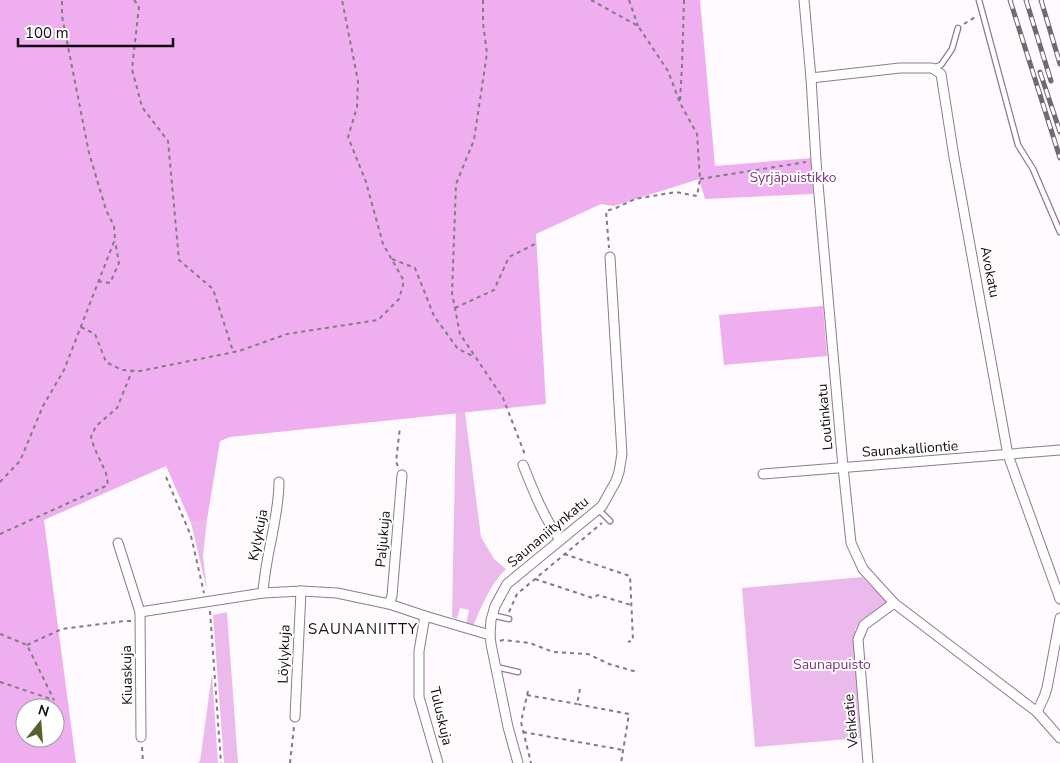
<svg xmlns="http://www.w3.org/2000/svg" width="1060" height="763" font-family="'Nunito Sans',sans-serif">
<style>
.green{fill:#ecb9ec}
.forest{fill:#efaef0;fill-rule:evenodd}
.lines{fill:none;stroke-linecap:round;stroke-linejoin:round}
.service-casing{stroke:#8e7b8e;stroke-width:7}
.minor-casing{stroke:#8e7b8e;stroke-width:11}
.path{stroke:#817b81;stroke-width:2;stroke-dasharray:4 4;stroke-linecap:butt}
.service{stroke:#fff;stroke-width:4.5}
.minor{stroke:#fff;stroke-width:9}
.rail-casing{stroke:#6f6a6f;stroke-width:5}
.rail{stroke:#fff;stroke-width:3;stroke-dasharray:9;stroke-linecap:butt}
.labels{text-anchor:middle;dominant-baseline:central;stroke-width:4;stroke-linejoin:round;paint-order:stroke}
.park-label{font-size:14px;fill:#7d3280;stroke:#fff}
.street-label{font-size:14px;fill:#110a11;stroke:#fff}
.neighbourhood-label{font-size:15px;letter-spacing:1px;fill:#110a11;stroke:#fff}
</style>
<rect width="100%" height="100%" fill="#fefafe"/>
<g class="green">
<path d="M465,412L481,537L494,559L506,569C490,584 482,606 473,626L466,624L469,610L460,608L457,619L452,617L456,413Z"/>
<polygon points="207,520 203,556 207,590 191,523"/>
<polygon points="862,577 887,602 860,621 855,630 860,738 755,747 742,588"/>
<polygon points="227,612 238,763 224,763 213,615"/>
<polygon points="212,674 218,763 198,763 200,761"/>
</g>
<g class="forest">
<path d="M0,0H700L715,166L812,158L813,194L705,199L699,179L614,206L601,204L536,234L546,404L230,437L220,441L207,520L191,523L166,466L44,520L76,763H0ZM25,708H55V738H25Z"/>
<polygon points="823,306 827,356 724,365 719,315"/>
</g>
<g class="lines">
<defs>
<g id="service">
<polyline points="979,0 1018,145 1033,169 1060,232"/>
<polyline points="932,68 941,65 952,49 958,28"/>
<polyline points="598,509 610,521"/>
<polyline points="492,615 509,619"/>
<polyline points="496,667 518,672"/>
</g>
<g id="minor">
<polyline points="804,0 811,78 816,161 843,467 851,543 863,569 894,603 1037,712 1060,738"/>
<polyline points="811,78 900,68 932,68 941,74 954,157 1008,455 1060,599"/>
<path d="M523,465C533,490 544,518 560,540"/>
<polyline points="763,474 1060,450"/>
<polyline points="118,543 140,612 141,737"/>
<path d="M263,593C265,556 279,518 279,482"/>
<polyline points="389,604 392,596 402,475"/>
<polyline points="140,612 263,593 301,591 337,593 389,604 425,616 490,635"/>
<polyline points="425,616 419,651 419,697 438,763"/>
<polyline points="1037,712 1044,697 1047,688 1060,618"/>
<polyline points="295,717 301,591"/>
<polyline points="518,763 508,727 491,644 490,635 491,620 495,606 507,584 602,506 616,481 619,472 622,454 610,257"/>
<polyline points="868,763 858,639 864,625 894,603"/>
</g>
</defs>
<use href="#service" class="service-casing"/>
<use href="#minor" class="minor-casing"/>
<g class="path">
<polyline points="134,0 139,6 132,69 142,107 168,141 179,260 213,289 233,351"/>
<polyline points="483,0 483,23 487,53 474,140 456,184 452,293 460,334 503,398 524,452 524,455"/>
<polyline points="591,0 638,26 668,71 680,103 697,134 700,179 697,196 676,192 635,199 616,208 606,211 609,248"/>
<polyline points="629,0 638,26"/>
<polyline points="964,24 977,16"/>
<polyline points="680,100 682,66 684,0"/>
<polyline points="700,179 806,162"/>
<polyline points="392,259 415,268 434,316 458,349 473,356"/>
<polyline points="98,281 110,283 119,263 115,241"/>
<polyline points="455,308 494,290 509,257 537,243"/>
<polyline points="81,327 95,334 106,362 122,370 140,371 239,351 287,334 378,320 399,299 404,281 383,244 366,182 348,137 357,107 358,81 342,0"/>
<polyline points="398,466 396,462 400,427"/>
<polyline points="166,477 191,536 204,593"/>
<polyline points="0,482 20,461 43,406 64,370 115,239 114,226 106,210 89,153 62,16 62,0"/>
<polyline points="0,534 108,485 106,473 94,447 91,437 96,426 117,408 132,371"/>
<polyline points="564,554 630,576 633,640 628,642"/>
<polyline points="535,579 593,598 598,595 631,605"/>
<polyline points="210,611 221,763"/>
<polyline points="509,612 517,594 602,523"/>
<polyline points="0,634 27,645 54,700"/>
<polyline points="500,641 503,640 530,643 553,652 588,654 609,664 637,672"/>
<polyline points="27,645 62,629 124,621 131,621"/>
<polyline points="0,682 54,700"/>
<polyline points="580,689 577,704 629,714 621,763"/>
<polyline points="528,691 521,722 531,763"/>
<polyline points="527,695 577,704"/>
<polyline points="523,732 623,750"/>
<polyline points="142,747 143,763"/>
<polyline points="290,763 294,727"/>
</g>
<use href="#service" class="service"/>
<use href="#minor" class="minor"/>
<defs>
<g id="rail">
<polyline points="1010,0 1060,158"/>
<polyline points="1026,0 1051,81"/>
<polyline points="1041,0 1060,64"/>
<polyline points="1040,72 1060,132"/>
</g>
</defs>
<use href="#rail" class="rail-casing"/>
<use href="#rail" class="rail"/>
</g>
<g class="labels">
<g class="park-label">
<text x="793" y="177">Syrjäpuistikko</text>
<text x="832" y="664">Saunapuisto</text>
</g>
<g class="street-label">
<text transform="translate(990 272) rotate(79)">Avokatu</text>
<text transform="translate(825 417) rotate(-95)">Loutinkatu</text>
<text transform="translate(910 449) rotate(-4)">Saunakalliontie</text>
<text transform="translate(548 532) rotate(-40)">Saunaniitynkatu</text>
<text transform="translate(258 535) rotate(-79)">Kylykuja</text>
<text transform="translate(383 539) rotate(-85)">Paljukuja</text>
<text transform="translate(284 654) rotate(-88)">Löylykuja</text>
<text transform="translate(127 675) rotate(-91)">Kiuaskuja</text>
<text transform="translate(441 716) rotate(77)">Tuluskuja</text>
<text transform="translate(851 721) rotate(-95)">Vehkatie</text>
</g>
<g class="neighbourhood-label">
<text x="363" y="629">SAUNANIITTY</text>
</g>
</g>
<g transform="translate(40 723) rotate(17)"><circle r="24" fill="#ffffff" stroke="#a09da0"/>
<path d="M0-4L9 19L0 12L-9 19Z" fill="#585f2d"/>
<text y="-8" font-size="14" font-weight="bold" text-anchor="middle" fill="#110a11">N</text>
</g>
<path d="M18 38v8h155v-8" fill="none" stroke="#110a11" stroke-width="2.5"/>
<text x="25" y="38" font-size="15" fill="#110a11" stroke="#ffffff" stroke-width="4" paint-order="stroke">100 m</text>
</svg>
